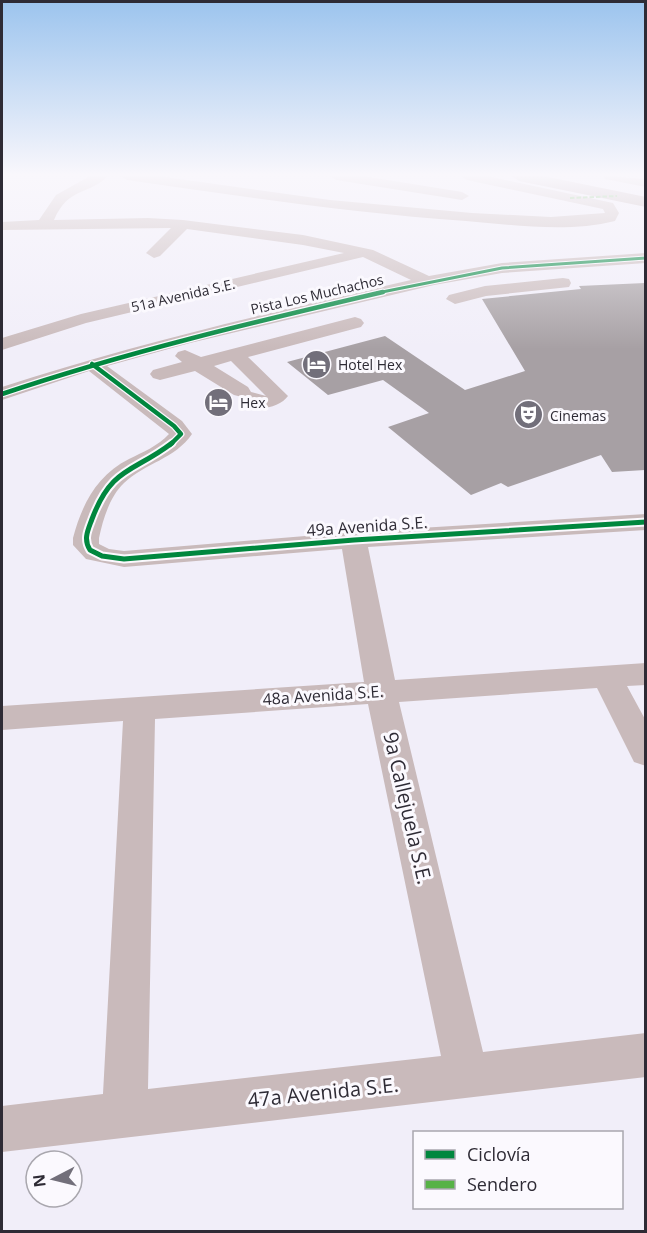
<svg xmlns="http://www.w3.org/2000/svg" width="647" height="1233" font-family="'Open Sans',sans-serif">
<style>
.building{fill:#a7a0a4}
.lines{fill:none;stroke-linecap:round;stroke-linejoin:round}
.minor{fill:#c9babb;fill-rule:evenodd}
.major{fill:#bba8a8;fill-rule:evenodd}
.quiet{stroke:#56b246;stroke-width:2;stroke-dasharray:4.5 2;stroke-linecap:butt}
.cycleway-far2-casing{stroke:#fbf9fe;stroke-width:5}
.cycleway-far1-casing{stroke:#fbf9fe;stroke-width:7}
.cycleway-casing{stroke:#fbf9fe;stroke-width:9}
.cycleway-far2{stroke:#00873e;stroke-width:3}
.cycleway-far1{stroke:#00873e;stroke-width:4.5}
.cycleway{stroke:#00873e;stroke-width:5}
.labels{text-anchor:middle;dominant-baseline:central;stroke-width:6;stroke-linejoin:round;paint-order:stroke}
.far-street-label{font-size:14px;fill:#2e2b35;stroke:#fbf9fe}
.far-poi-label{font-size:14px;fill:#2e2b35;stroke:#fbf9fe;text-anchor:start}
.street-label{font-size:16px;fill:#2e2b35;stroke:#fbf9fe}
.near-street-label{font-size:20px;fill:#2e2b35;stroke:#fbf9fe}
</style>
<rect width="100%" height="100%" fill="#f1eef9"/>
<polygon class="building" points="645,283 645,470 612,472 601,455 508,487 501,483 471,495 388,427 429,413 383,380 328,395 287,362 385,336 465,390 525,371 482,299 581,289 579,286"/>
<g class="lines">
<g class="minor">
<path d="M90,176H108C88,196 69,186 54,220L148,218L183,220L303,235L373,250L429,276L502,263L646,253V263L502,273L434,285L190,343L107,366L182,421L192,434C175,459 145,463 124,483C110,496 103,519 99,538V544L109,549L124,551L354,532L646,514V530L368,547L395,680L646,663V685L627,686L646,721V766L634,762L597,688L399,702L483,1052L646,1033V1077L2,1152V1106L103,1094L123,721L2,730V706L364,682L342,549L124,567L86,559L73,545V538C82,504 97,475 129,459C143,452 158,446 169,434L89,371L2,400V387C136,343 273,312 411,280L363,257L86,323L2,350V338L81,314L344,253L303,245L187,229L160,256L154,258L146,253L171,228L2,230V222L39,220L56,195ZM368,704L441,1056L148,1089L155,719Z"/>
<path d="M121,176H158L330,200L472,213L551,217L605,213L603,209L467,180L461,176H487L613,203L619,213L615,221C568,233 513,225 466,221C352,213 240,196 127,180Z"/>
<polygon points="330,176 363,176 462,192 469,196 462,200 336,180"/>
<polygon points="604,176 646,179 646,187 605,179"/>
<polygon points="563,278 569,279 571,283 569,287 486,296 455,304 446,299 449,295 485,286"/>
<path d="M355,317L361,319L364,323L361,327L248,357L288,396C279,409 248,415 242,397L234,395L195,371L160,380L153,378L150,374L153,370L182,362L175,356L178,352L185,350L201,357ZM231,361L266,396L251,392L248,387L214,366Z"/>
</g>
<polygon class="major" points="512,176 543,176 646,197 646,207 519,181"/>
<polyline class="quiet" points="570,198 617,196"/>
<defs>
<polyline id="cycleway-far2" points="377,293 502,268 646,258"/>
<g id="cycleway-far1">
<polyline points="92,364 174,426 181,434 170,445"/>
<path d="M2,394C127,352 254,322 383,292"/>
</g>
<path id="cycleway" d="M172,443C133,473 112,466 92,519C88,530 83,539 90,550L102,556L124,559L354,540L646,522"/>
</defs>
<use href="#cycleway-far2" class="cycleway-far2-casing"/>
<use href="#cycleway-far1" class="cycleway-far1-casing"/>
<use href="#cycleway" class="cycleway-casing"/>
<use href="#cycleway-far2" class="cycleway-far2"/>
<use href="#cycleway-far1" class="cycleway-far1"/>
<use href="#cycleway" class="cycleway"/>
</g>
<linearGradient id="sky" x2="0" y2="1"><stop stop-color="#9cc4ee"/><stop offset="0.5" stop-color="#f9f7fc"/><stop offset="1" stop-color="#f9f7fc" stop-opacity="0"/></linearGradient>
<rect width="647" height="349" fill="url(#sky)"/>
<defs>
<symbol id="hotel-disc" viewBox="-11 -11 22 22"><circle r="9.5" fill="#726f7a" stroke="#fbf9fe"/><path d="M-6-4.5h1.5V1H6V5H4.5V3h-9V5H-6ZM-4 0a1.8 1.8 0 1 1 3.6 0ZM.5 0V-2.5h3Q6-2.5 6 0Z" fill="#fff"/></symbol>
<symbol id="theatre-disc" viewBox="-11 -11 22 22"><circle r="9.5" fill="#726f7a" stroke="#fbf9fe"/><path d="M-5-5.5Q0-4 5-5.5V0Q5 5 0 6Q-5 5-5 0ZM-3.3-2.5H-1v1.5H-3.3ZM1-2.5H3.3v1.5H1ZM-2.8 1Q0 5.5 2.8 1Z" fill="#fff"/></symbol>
</defs>
<g fill-rule="evenodd">
<use href="#hotel-disc" x="300" y="348" width="33" height="33"/>
<use href="#hotel-disc" x="202" y="386" width="33" height="33"/>
<use href="#theatre-disc" x="512" y="398" width="33" height="33"/>
</g>
<g class="labels">
<g class="far-street-label">
<text transform="translate(317 294) rotate(-13)">Pista Los Muchachos</text>
<text transform="translate(183 295) rotate(-13)">51a Avenida S.E.</text>
</g>
<g class="far-poi-label">
<text x="338" y="364">Hotel Hex</text>
<text x="240" y="402">Hex</text>
<text x="550" y="415">Cinemas</text>
</g>
<g class="street-label">
<text transform="translate(367 526) rotate(-4)">49a Avenida S.E.</text>
<text transform="translate(323 695) rotate(-4)">48a Avenida S.E.</text>
</g>
<g class="near-street-label">
<text transform="translate(408 808) rotate(77)">9a Callejuela S.E.</text>
<text transform="translate(323 1092) rotate(-6)">47a Avenida S.E.</text>
</g>
</g>
<rect width="647" height="1233" fill="none" stroke="#2e2b35" stroke-width="6"/>
<rect x="413" y="1131" width="210" height="78" fill="#fbf9fe" stroke="#a9a7ae" stroke-width="1.5"/>
<rect x="425" y="1150" width="30" height="9" fill="#00873e" stroke="#a9a7ae" stroke-width="1.5"/>
<text x="467" y="1161" font-size="18" fill="#2e2b35">Ciclovía</text>
<rect x="425" y="1180" width="30" height="9" fill="#56b246" stroke="#a9a7ae" stroke-width="1.5"/>
<text x="467" y="1191" font-size="18" fill="#2e2b35">Sendero</text>
<g transform="translate(54 1179) rotate(263)"><circle r="28" fill="#fbf9fe" stroke="#a9a7ae" stroke-width="1.5"/>
<path d="M0-4.5L10 22L0 15L-10 22Z" fill="#726f7a"/>
<text y="-9" font-size="16" font-weight="bold" text-anchor="middle" fill="#2e2b35">N</text>
</g>
</svg>
